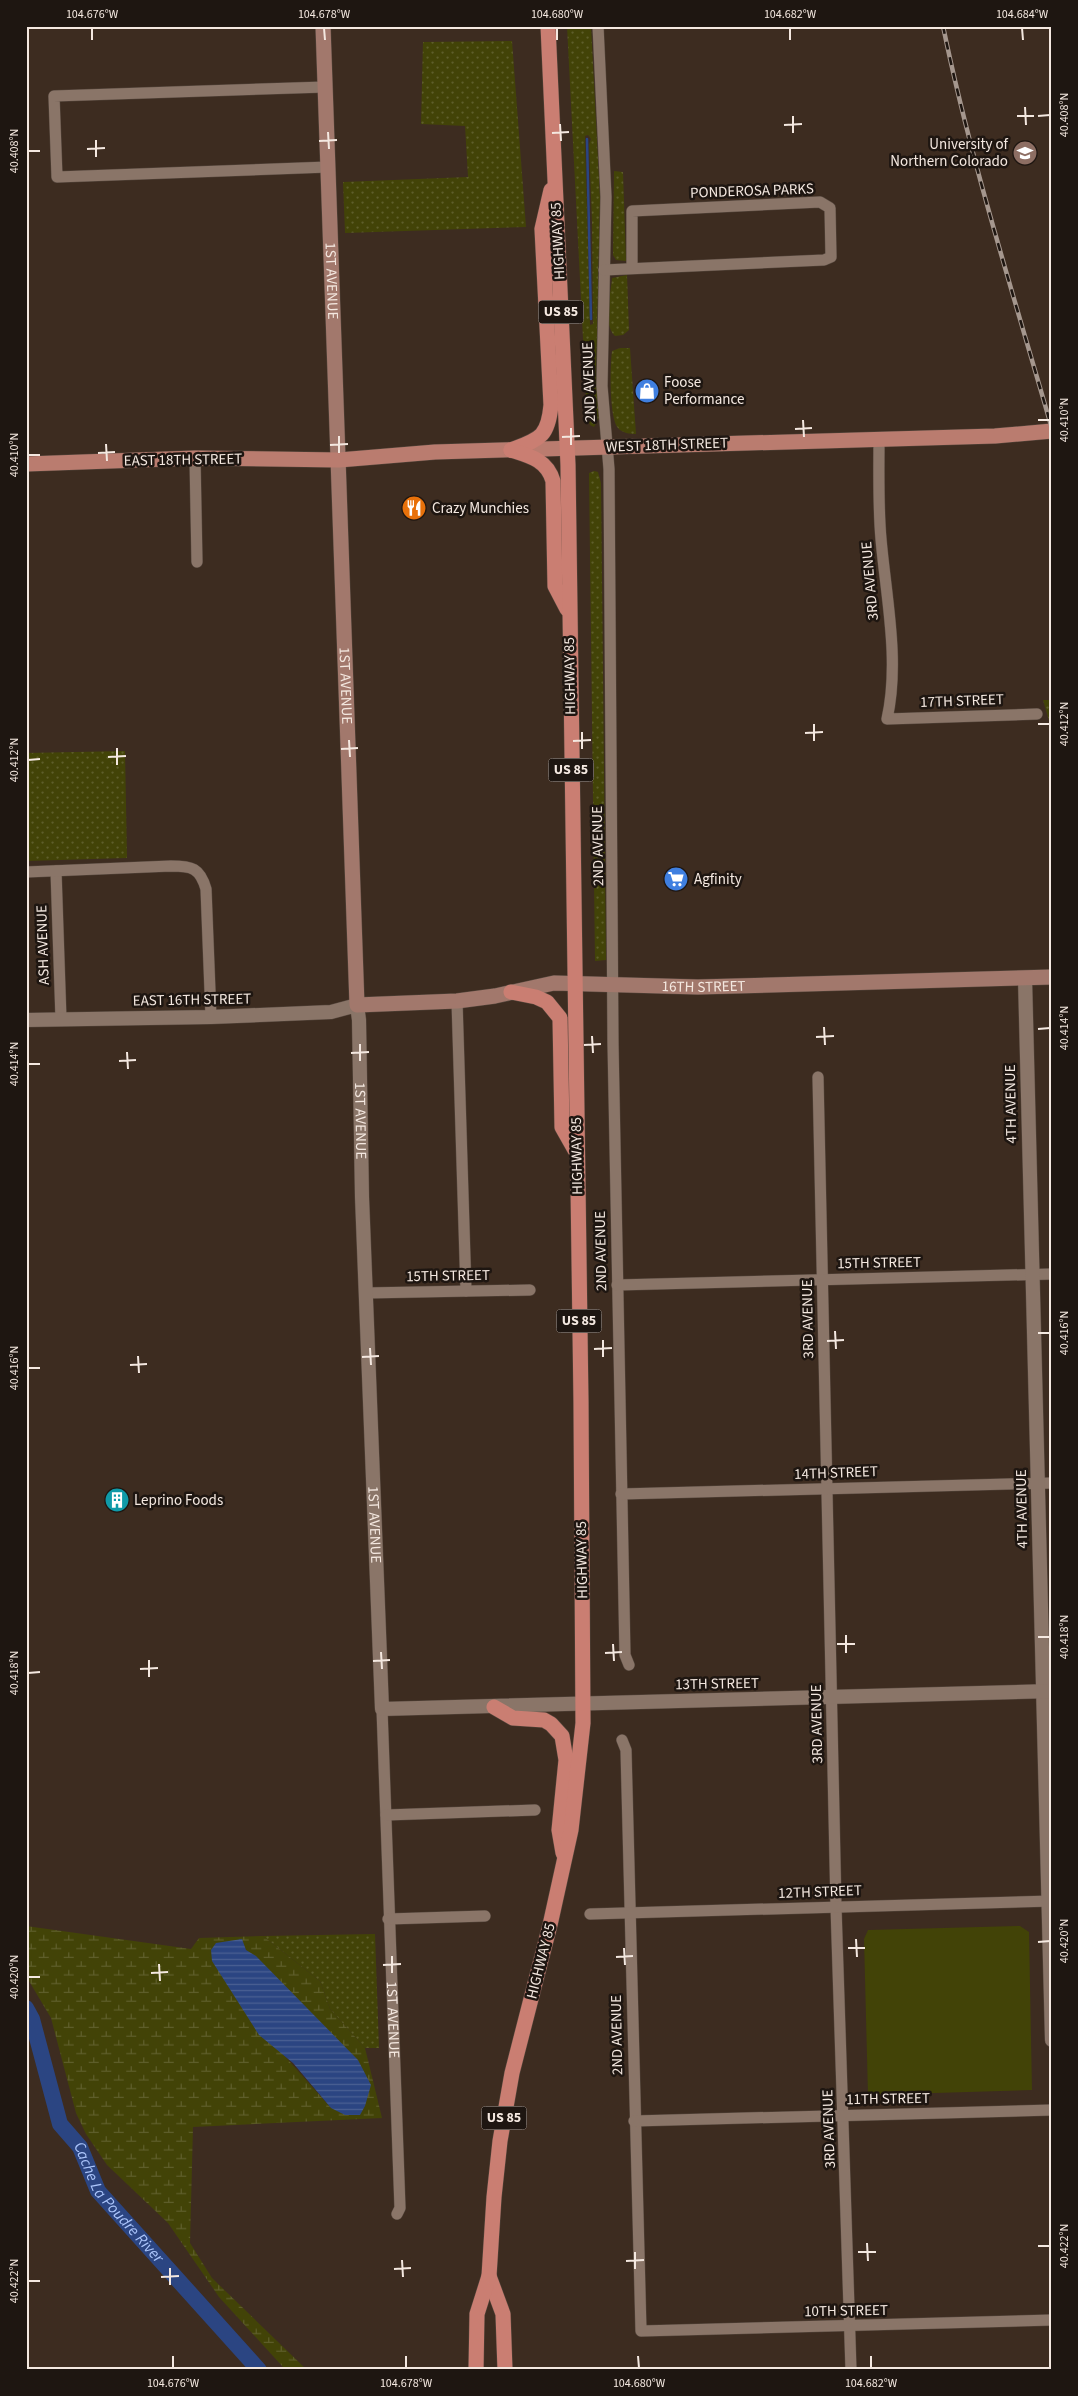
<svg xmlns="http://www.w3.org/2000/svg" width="1078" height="2396" font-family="'Source Sans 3',sans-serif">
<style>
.grass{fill:url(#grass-dots);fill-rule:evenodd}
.wetland{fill:url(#wetland-marsh);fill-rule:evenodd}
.park{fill:#424307}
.water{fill:url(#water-rules)}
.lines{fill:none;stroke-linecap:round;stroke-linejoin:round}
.stream{stroke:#2b4582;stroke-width:2.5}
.river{stroke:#2b4582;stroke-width:16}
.minor-casing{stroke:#55473d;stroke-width:12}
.tertiary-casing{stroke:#55473d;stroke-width:15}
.secondary-casing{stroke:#55473d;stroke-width:16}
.primary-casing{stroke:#55473d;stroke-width:16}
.trunk-casing{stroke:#55473d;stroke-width:16}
.minor{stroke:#8a7568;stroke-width:11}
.tertiary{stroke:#8a7568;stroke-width:14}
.secondary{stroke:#a2786c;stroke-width:15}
.primary{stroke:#ba7c6f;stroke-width:15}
.trunk{stroke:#ca7e72;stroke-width:15}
.rail-casing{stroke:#a5978e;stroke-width:4.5}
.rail{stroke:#1e1611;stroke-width:2.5;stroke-dasharray:8;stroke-linecap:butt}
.ticks{fill:none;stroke:#f4e8e0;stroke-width:2}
.labels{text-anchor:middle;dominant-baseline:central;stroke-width:5;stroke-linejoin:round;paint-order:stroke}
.shield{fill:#1e1611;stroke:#b4a9a2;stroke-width:1}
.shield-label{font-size:14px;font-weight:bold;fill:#f4e8e0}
.poi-label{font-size:15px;fill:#f4e8e0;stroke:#1e1611;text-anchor:start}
.street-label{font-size:15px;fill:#f4e8e0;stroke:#1e1611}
.water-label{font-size:16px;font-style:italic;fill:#abc5fb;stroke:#1e1611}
.neatline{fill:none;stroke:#f4e8e0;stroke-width:2}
.ticks-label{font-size:12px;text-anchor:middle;fill:#f4e8e0}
</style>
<defs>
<pattern id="grass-dots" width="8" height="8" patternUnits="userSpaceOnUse" patternTransform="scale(1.25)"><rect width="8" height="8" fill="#424307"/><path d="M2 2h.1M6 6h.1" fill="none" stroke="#5e5e2b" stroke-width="1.8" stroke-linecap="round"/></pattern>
<pattern id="wetland-marsh" width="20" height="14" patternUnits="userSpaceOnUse" patternTransform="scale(1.25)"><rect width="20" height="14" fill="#424307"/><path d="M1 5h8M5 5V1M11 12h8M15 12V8" fill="none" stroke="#5e5e2b"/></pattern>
<pattern id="water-rules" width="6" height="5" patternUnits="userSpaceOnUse" patternTransform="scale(1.25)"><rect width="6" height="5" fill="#2b4582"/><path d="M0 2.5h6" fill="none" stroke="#4a6093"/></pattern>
</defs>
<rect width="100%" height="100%" fill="#3d2c20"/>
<g class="grass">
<path d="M567,26H591L600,198L596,376L599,418L594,427L590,425L587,416ZM588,135L591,139L589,144L592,223L593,324L590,325L585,140V136Z"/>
<polygon points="512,41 526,227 345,233 343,182 468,177 465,126 421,124 423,42"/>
<polygon points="614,171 623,172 626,261 616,260 613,255"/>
<path d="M627,275L629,330L623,335L615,336C602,323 611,294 612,278Z"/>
<path d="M620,348H630L636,434C630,434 622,433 618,428C609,418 610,366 612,351Z"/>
<polygon points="594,471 598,472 601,483 606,960 595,961 589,473"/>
<polygon points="1043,700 1052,700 1052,731"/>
<polygon points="125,751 127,858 26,861 26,753"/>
<polygon points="375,1934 379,2048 365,2048 330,2009 320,1981 263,1936"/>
</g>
<path class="wetland" d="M26,1926L191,1949L199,1938L263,1936L320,1981L330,2009L365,2048L382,2118L193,2127L190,2243L212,2278L307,2370H287L283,2367L219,2297L168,2223L107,2165L86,2134L76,2113L51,2018L26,1976ZM241,1939L246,1950L331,2108L282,2053Z"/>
<polygon class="park" points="1020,1926 1029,1932 1032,2090 868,2095 864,1939 868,1930"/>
<polygon class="water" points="242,1939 246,1950 256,1956 358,2060 371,2085 365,2106 360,2115 345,2115 331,2108 293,2063 259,2035 212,1961 211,1950 216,1943"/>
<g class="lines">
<polyline class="stream" points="587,139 591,319"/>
<path class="river" id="s1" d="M26,2008L32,2019L60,2124L80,2147L98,2191L259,2370"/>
<defs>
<g id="minor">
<polyline points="598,26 606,197 602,386 609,469 613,1043 625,1655 629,1665"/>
<polyline points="325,87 54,96 57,177 328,167"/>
<polyline points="604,270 824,260 831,257 830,208 820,202 632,211 632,268"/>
<path d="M879,439C879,472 878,506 881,539C886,597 900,661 887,719L1037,714"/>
<polyline points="195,458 197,562"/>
<polyline points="56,871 61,1019"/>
<path d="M26,872L171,866C192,866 200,868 206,889L211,1017"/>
<polyline points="457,1001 466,1291"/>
<polyline points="818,1077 836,1907 851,2370"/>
<polyline points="617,1285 1052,1274"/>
<polyline points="366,1293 530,1290"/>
<polyline points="621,1494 1052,1483"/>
<path id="s2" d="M382,1709L400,2208L397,2214"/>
<polyline points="622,1740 626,1750 641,2331 1052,2320"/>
<polyline points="386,1815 535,1810"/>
<polyline points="590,1914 1052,1901"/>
<polyline points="388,1919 485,1916"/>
<polyline points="634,2121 1052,2110"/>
</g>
<g id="tertiary">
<polyline points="1025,978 1052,2040"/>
<path id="s3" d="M26,1020L211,1017L331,1012L357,1005L359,1020L362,1197L382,1709L1052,1691"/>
</g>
<g id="secondary">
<path id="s4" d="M323,26L357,1005L457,1001L495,996L554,983L698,987L1052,977"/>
</g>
<polyline id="primary" points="26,464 195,458 339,460 435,452 995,436 1052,431"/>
<g id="trunk">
<path d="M511,450C539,439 548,438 551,405L542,229L551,190"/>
<path d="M511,450C530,456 547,460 553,481L555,586L567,609"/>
<polyline points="511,992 536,997 547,1002 560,1018 562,1127 575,1150"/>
<polyline points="494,1707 513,1718 544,1720 551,1724 562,1736 566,1760 559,1830 563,1853"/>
<polyline points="489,2276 503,2314 505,2370"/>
<polyline points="476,2370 477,2314 489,2276 494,2197 500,2141 512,2073 550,1925 571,1830 583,1723 581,1402 568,465 548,26"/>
</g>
</defs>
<use href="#minor" class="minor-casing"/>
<use href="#tertiary" class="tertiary-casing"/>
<use href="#secondary" class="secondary-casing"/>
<use href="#primary" class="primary-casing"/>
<use href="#trunk" class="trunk-casing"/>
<use href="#minor" class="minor"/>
<use href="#tertiary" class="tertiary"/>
<use href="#secondary" class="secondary"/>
<use href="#primary" class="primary"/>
<use href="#trunk" class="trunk"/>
<defs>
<path id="rail" d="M943,26C971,162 1014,296 1052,429"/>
</defs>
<use href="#rail" class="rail-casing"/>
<use href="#rail" class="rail"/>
</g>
<path class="ticks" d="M92,28V40M324,28L325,40M557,28V40M790,28V40M1022,28L1023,40M1025,107L1026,125M793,116V133M1017,116H1034M1038,116L1050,115M560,124L561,141M784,125L802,124M328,132L329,149M552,133L569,132M96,140V157M319,141L337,140M87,149L105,148M28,151H40M803,420L804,437M1038,420H1050M571,428V445M795,429L812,428M339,436V453M562,437L580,436M106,444L107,461M330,445L348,444M98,453L115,452M28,455H40M814,724V741M1038,724H1050M582,732V749M805,733L823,732M349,740L350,757M573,741L591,740M117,748V765M341,749L358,748M108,757L126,756M28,760L40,759M824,1027L825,1045M1038,1029L1050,1028M592,1036L593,1053M816,1037L834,1036M360,1044V1061M584,1045L601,1044M127,1052L128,1069M351,1053L369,1052M119,1061L136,1060M28,1064H40M835,1331L836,1349M1038,1333H1050M603,1340V1357M827,1341L844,1340M370,1348L371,1365M594,1349L612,1348M138,1356L139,1373M362,1357L379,1356M130,1365L147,1364M28,1368H40M846,1635V1653M1038,1637H1050M613,1644L614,1661M837,1644H855M381,1652L382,1669M605,1653L622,1652M149,1660V1677M373,1661L390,1660M140,1669L158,1668M28,1673L40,1672M856,1939L857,1957M1038,1942L1050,1941M624,1948L625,1965M848,1948H865M392,1956V1973M616,1957L633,1956M159,1964L160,1981M383,1965L401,1964M151,1973L168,1972M28,1977H40M867,2243L868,2261M1038,2246H1050M635,2252V2269M858,2252H876M402,2260L403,2277M626,2261L644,2260M170,2268V2285M394,2269L411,2268M161,2277L179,2276M28,2281H40M173,2356V2368M406,2356V2368M638,2356L639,2368M871,2356V2368"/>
<defs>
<symbol id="university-disc" viewBox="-11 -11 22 22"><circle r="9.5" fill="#8d6e63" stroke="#1e1611"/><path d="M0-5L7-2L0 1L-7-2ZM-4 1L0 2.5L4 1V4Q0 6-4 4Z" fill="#fff"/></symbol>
<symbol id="shop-disc" viewBox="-11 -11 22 22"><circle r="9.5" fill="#3f7fe0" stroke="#1e1611"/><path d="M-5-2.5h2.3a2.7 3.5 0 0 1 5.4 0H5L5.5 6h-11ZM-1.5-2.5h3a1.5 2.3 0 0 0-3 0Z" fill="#fff"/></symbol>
<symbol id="restaurant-disc" viewBox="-11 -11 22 22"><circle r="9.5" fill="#e8710a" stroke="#1e1611"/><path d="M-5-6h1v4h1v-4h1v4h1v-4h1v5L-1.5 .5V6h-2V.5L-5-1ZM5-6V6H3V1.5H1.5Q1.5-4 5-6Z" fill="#fff"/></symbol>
<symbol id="supermarket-disc" viewBox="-11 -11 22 22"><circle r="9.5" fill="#3f7fe0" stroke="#1e1611"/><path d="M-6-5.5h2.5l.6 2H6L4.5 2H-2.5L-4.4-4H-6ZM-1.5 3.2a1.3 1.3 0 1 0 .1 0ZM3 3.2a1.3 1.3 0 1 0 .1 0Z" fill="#fff"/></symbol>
<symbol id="building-disc" viewBox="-11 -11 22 22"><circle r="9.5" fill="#0f9aa8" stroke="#1e1611"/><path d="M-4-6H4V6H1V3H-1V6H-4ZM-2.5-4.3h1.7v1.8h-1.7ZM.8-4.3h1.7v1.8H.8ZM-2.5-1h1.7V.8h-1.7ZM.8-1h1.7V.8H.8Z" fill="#fff"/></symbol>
</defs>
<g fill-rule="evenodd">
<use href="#university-disc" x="1011" y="139" width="28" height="28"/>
<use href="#shop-disc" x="633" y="377" width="28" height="28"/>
<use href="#restaurant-disc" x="400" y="494" width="28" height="28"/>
<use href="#supermarket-disc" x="662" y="865" width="28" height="28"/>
<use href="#building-disc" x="103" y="1486" width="28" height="28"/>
</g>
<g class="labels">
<g class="shield">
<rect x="538.5" y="300.5" width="45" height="23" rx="4"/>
<rect x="548.5" y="758.5" width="45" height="23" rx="4"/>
<rect x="556.5" y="1309.5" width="45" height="23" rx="4"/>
<rect x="481.5" y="2106.5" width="45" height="23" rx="4"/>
</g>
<g class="shield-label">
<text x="561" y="312">US 85</text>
<text x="571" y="770">US 85</text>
<text x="579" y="1321">US 85</text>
<text x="504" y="2118">US 85</text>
</g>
<g class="poi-label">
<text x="1008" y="144" text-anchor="end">University of<tspan x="1008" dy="17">Northern Colorado</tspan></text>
<text x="664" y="382">Foose<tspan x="664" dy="17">Performance</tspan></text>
<text x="432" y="508">Crazy Munchies</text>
<text x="694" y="879">Agfinity</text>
<text x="134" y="1500">Leprino Foods</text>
</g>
<g class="street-label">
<text transform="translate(752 191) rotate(-2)">PONDEROSA PARKS</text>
<text transform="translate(558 241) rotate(-93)">HIGHWAY 85</text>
<text stroke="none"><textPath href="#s4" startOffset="255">1ST AVENUE</textPath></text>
<text transform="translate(589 382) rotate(-92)">2ND AVENUE</text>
<text transform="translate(667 445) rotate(-2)">WEST 18TH STREET</text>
<text transform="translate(183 460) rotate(-1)">EAST 18TH STREET</text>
<text transform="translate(870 581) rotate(-95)">3RD AVENUE</text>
<text transform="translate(570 676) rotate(-91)">HIGHWAY 85</text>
<text stroke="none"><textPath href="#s4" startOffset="660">1ST AVENUE</textPath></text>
<text transform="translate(962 701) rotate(-2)">17TH STREET</text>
<text transform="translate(598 846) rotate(-91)">2ND AVENUE</text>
<text transform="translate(43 945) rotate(-92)">ASH AVENUE</text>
<text stroke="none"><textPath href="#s4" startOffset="1328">16TH STREET</textPath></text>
<text transform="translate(192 1000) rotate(-1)">EAST 16TH STREET</text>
<text transform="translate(1011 1104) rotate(-91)">4TH AVENUE</text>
<text stroke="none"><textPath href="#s3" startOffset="448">1ST AVENUE</textPath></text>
<text transform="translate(577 1156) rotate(-91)">HIGHWAY 85</text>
<text transform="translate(601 1251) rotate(-91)">2ND AVENUE</text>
<text transform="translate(879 1263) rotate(-1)">15TH STREET</text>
<text transform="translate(448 1276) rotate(-1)">15TH STREET</text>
<text transform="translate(808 1319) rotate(-91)">3RD AVENUE</text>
<text transform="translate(836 1473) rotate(-2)">14TH STREET</text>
<text transform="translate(1022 1509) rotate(-91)">4TH AVENUE</text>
<text stroke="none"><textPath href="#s3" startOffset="852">1ST AVENUE</textPath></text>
<text transform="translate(582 1560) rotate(-91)">HIGHWAY 85</text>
<text transform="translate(717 1684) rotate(-1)">13TH STREET</text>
<text transform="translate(817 1724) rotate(-91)">3RD AVENUE</text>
<text transform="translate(820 1892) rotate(-2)">12TH STREET</text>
<text transform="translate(541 1961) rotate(-76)">HIGHWAY 85</text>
<text stroke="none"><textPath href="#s2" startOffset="311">1ST AVENUE</textPath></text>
<text transform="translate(617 2035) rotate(-91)">2ND AVENUE</text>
<text transform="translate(888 2099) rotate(-1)">11TH STREET</text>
<text transform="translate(829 2129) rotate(-92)">3RD AVENUE</text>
<text transform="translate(846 2311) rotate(-1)">10TH STREET</text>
</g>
<g class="water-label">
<text stroke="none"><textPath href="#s1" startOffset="220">Cache La Poudre River</textPath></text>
</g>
</g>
<rect width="1078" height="2396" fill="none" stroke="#1e1611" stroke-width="55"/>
<rect x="28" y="28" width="1022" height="2340" class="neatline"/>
<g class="ticks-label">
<text x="92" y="18">104.676°W</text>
<text x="324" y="18">104.678°W</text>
<text x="557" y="18">104.680°W</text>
<text x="790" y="18">104.682°W</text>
<text x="1022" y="18">104.684°W</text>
<text transform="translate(1064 115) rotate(-90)" y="4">40.408°N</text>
<text transform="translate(14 151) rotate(-90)" y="4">40.408°N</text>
<text transform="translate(1064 420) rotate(-90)" y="4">40.410°N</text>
<text transform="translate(14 455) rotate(-90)" y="4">40.410°N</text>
<text transform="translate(1064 724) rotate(-90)" y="4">40.412°N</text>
<text transform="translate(14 760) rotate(-90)" y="4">40.412°N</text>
<text transform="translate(1064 1028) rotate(-90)" y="4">40.414°N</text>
<text transform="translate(14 1064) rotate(-90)" y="4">40.414°N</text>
<text transform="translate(1064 1333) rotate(-90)" y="4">40.416°N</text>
<text transform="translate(14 1368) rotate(-90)" y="4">40.416°N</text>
<text transform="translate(1064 1637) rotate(-90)" y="4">40.418°N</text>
<text transform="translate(14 1673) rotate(-90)" y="4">40.418°N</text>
<text transform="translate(1064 1941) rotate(-90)" y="4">40.420°N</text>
<text transform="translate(14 1977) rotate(-90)" y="4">40.420°N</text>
<text transform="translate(1064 2246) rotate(-90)" y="4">40.422°N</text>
<text transform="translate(14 2281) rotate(-90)" y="4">40.422°N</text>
<text x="173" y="2387">104.676°W</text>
<text x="406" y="2387">104.678°W</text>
<text x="639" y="2387">104.680°W</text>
<text x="871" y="2387">104.682°W</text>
</g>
</svg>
